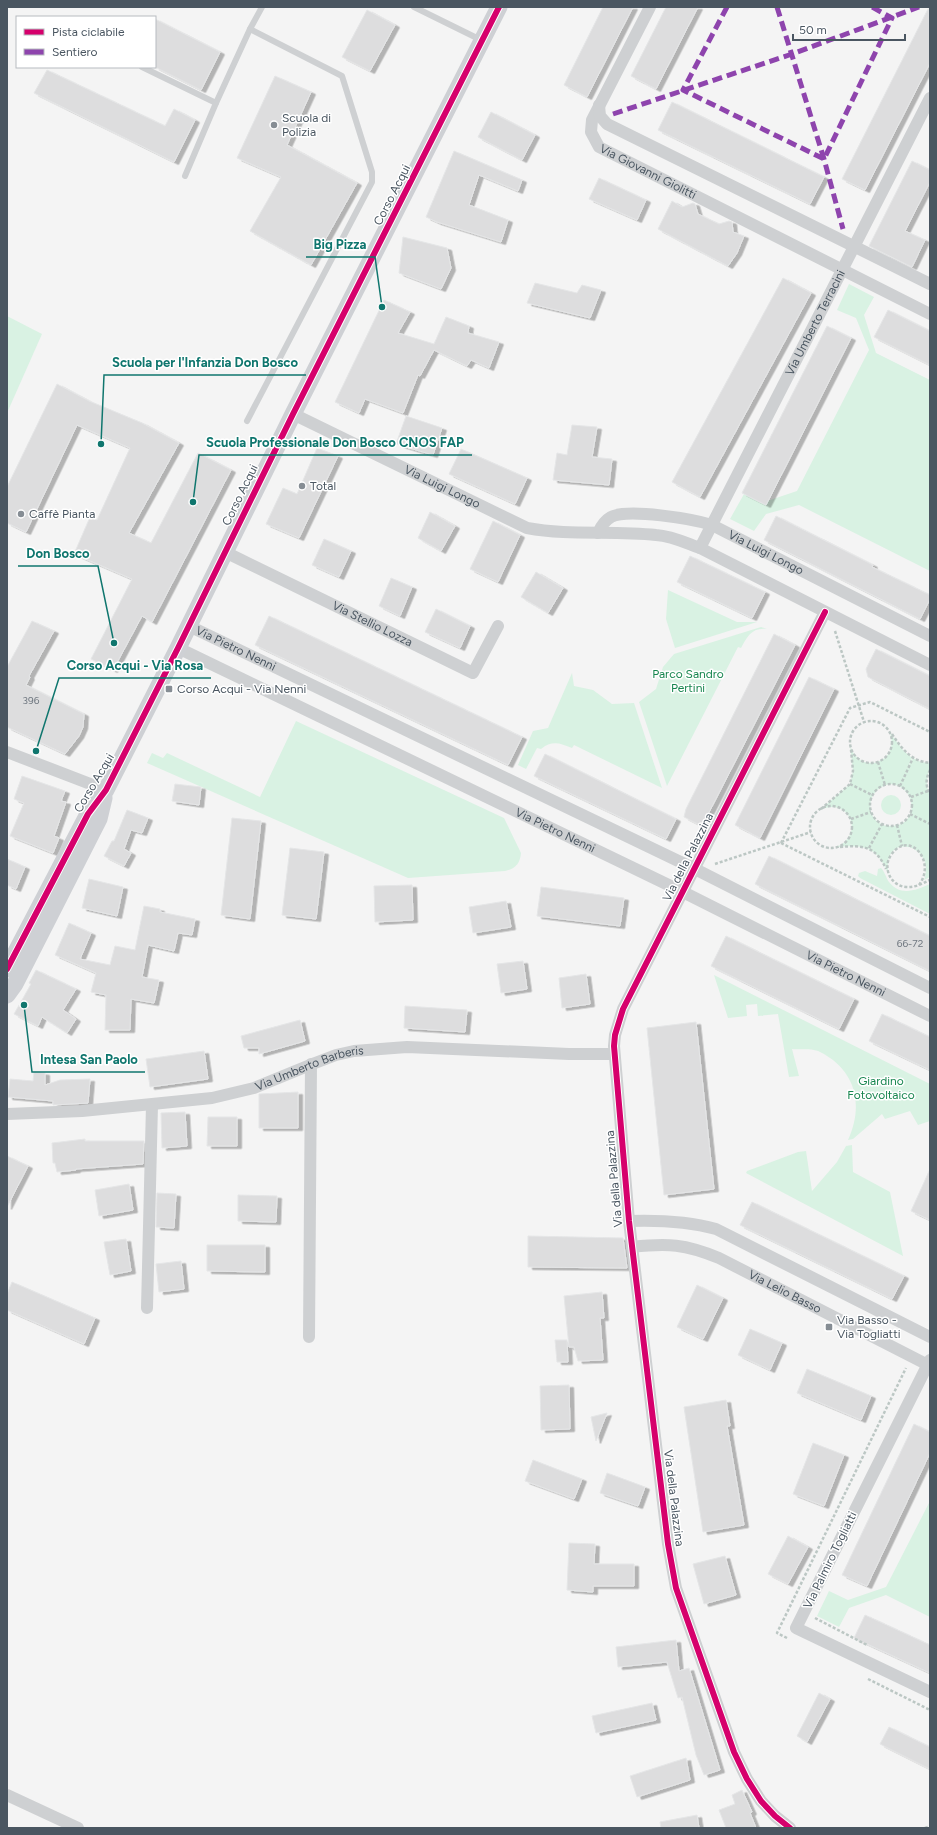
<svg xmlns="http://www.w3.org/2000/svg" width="937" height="1835" font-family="Figtree,sans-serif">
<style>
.green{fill:#d9f2e3;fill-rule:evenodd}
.building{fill:#ddddde;stroke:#e5e6e7;filter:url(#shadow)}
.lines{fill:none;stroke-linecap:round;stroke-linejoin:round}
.path{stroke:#bcc7c4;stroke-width:2.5;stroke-dasharray:3 2;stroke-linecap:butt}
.lane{stroke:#ced0d2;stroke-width:6}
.street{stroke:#ced0d2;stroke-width:12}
.secondary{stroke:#ced0d4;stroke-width:17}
.quiet{stroke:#8e44ad;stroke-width:5;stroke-dasharray:10 5;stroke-linecap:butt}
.cycleway-casing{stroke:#fff;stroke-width:8}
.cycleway{stroke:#d6006c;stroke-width:6}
.poi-dot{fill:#868d94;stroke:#fff;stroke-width:1.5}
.labels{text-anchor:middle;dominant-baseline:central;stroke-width:3;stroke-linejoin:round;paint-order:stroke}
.number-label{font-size:10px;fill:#707881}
.poi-label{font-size:12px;fill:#4a5661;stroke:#fff;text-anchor:start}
.street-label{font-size:12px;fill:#4a5661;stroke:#fff}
.park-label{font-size:12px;fill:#17864f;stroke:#fff}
.leader{fill:none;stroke:#0f766e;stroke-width:1.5}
.callout-dot{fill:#0f766e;stroke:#fff;stroke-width:1.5}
.callout-label{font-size:13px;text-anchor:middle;font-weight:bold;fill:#0f766e;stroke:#fff;stroke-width:3;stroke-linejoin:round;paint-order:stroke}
</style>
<defs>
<filter id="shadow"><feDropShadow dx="4.5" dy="2.5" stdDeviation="0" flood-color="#0004"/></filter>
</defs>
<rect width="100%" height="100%" fill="#f4f4f4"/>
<g class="green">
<polygon points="849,284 874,297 864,315 876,353 930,380 930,571 799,505 766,514 754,531 730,519 744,494 761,503 797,491 869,350 856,318 837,310"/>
<polygon points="7,316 42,334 7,413"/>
<polygon points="668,590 737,622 757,622 675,648 666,619"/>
<path d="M761,627L767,629C752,627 747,637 741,648L738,647L667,786L639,702L656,689L663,667L674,654Z"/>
<path d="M572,673L574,686L593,690L612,704L634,703L662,788L574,745L572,748C560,743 552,740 541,749L537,748L526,769L518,765L533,731L548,728Z"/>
<path d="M296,721L504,818L521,853C520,864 515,869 505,871L408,878L147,763L152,753L163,758L167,753L260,797Z"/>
<path d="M889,731L903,750L912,758L907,769L913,758L921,762L930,763C930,774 923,783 930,794V877L924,880C937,842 879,831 889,875C876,846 866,845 836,847C866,835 849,796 820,810L850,784L853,771L850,744C858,778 903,762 889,731ZM890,784C918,786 919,825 892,826C865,827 862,789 890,784Z"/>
<circle cx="891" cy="805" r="10"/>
<path d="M881,868C885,872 886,878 889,882C901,897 916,890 930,884V914L860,878L858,876L859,873L865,871L877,876L878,869Z"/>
<path d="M714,975L930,1084V1121L918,1125L910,1111L885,1119L882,1114L853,1139L848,1140C864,1105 856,1070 820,1052C813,1048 800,1050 792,1049L799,1076L789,1077L778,1014L758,1016L757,1004L746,1005L747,1016L728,1018Z"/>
<polygon points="852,1145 853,1172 890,1192 903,1256 746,1173 747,1171 798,1152 806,1151 812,1191 837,1162 846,1146"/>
<polygon points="930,1501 930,1617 886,1595 849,1608 839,1627 817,1616 829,1591 848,1600 886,1587"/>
</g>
<g class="building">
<polygon points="603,7 633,7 587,97 564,85"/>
<polygon points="666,7 698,7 656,89 631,76"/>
<polygon points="929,7 930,63 865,190 842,179"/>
<polygon points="367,10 395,25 370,71 342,57"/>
<polygon points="155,19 220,52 201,90 155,67"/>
<polygon points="47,70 165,126 174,109 195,120 174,162 34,93"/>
<polygon points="275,76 311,92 287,145 357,183 311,265 250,231 281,177 237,158"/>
<polygon points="672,102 824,177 810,204 658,130"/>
<polygon points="491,112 535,135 522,160 478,137"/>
<polygon points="454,151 522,180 518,191 479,175 469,205 508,220 501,242 437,222 426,217"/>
<polygon points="912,161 930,170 930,182 905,231 925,240 912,267 869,246"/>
<polygon points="599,178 646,200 637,220 589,199"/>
<polygon points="672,201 682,207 693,203 695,204 698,214 719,224 729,221 732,222 733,232 744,236 737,253 728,266 658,229"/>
<polygon points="403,237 447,248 451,268 441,289 399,273"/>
<polygon points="783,278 811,293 700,497 672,482"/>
<polygon points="535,283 577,293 582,285 601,290 590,318 527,303"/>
<polygon points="384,300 410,312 398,333 434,344 446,317 469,326 468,333 499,342 489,368 471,360 467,366 434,350 420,376 418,375 403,413 365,399 359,413 335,402"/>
<polygon points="888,310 930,331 930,365 874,337"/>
<polygon points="827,326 851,338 766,505 742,493"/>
<polygon points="57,384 89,401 142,423 179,443 129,533 151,543 198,453 231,470 152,622 142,616 113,670 91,659 132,579 74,554 90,517 97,520 130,448 77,425 26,532 7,523 7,487"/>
<polygon points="406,416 442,428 433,455 396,444"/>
<polygon points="572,425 597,427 592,457 612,459 609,485 553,480 557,453 567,455"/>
<polygon points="317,448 338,456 299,538 266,524 283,488 297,494"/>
<polygon points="461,449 527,478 515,504 449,474"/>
<polygon points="430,512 455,526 441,551 418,538"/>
<polygon points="776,516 873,565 872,567 930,595 930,599 920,619 764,540"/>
<polygon points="493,521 520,535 498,582 470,569"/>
<polygon points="324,539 351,551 339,577 312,565"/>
<polygon points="690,556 765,592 752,618 677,582"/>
<polygon points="536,572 563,588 548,613 521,597"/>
<polygon points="391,578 412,587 400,616 379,606"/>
<polygon points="436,609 470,626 460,648 425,632"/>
<polygon points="269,616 522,737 508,765 255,645"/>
<polygon points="32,621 54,631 29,676 30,677 26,685 84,714 83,727 79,736 65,754 7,727 7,667"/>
<polygon points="774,634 795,645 702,826 684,817 686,809"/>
<polygon points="876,649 930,676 930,709 868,677 866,669"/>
<polygon points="809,677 834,689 760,838 735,825"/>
<polygon points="545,754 676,819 666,839 534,776"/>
<polygon points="22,776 65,791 61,801 66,802 54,836 59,838 53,853 10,836 24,803 14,799"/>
<polygon points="175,784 201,787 199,805 172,801"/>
<polygon points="127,810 148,818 142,833 131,830 124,849 131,853 124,866 104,856 112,841 114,841"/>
<polygon points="232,818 261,821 250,919 221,915"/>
<polygon points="290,848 324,852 316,919 282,915"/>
<polygon points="769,856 930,936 930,971 755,884"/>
<polygon points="7,859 25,867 16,889 7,885"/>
<polygon points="89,879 123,887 117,916 82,908"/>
<polygon points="412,885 413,920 375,922 374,886"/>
<polygon points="541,887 624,898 620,926 537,916"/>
<polygon points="506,901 511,927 473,933 469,907"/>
<polygon points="144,906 160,909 160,912 195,919 192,935 178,933 174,951 148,945 142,977 159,980 154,1003 131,999 130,1030 105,1030 106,995 91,992 96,973 55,955 69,923 91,933 80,959 110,965 115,946 135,950"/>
<polygon points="726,936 854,999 839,1029 711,966"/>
<polygon points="523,961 527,989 501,993 497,964"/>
<polygon points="36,970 76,989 63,1010 76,1019 67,1033 42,1017 38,1026 14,1014 31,984 29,983"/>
<polygon points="586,974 590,1004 562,1008 559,978"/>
<polygon points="405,1006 467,1010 465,1032 404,1028"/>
<polygon points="882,1014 930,1037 930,1070 869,1041"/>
<polygon points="300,1020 305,1041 259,1054 259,1048 244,1048 241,1036"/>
<polygon points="696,1022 714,1189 664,1195 647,1028"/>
<polygon points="204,1051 208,1079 150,1087 146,1059"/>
<polygon points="34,1072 45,1073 45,1085 60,1080 90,1079 88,1103 53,1105 53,1101 8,1097 10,1079 33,1081"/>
<polygon points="298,1092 298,1128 259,1128 259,1094"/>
<polygon points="185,1112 187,1146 162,1148 161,1113"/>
<polygon points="208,1117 237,1117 237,1146 207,1146"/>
<polygon points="85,1139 85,1141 144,1141 143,1164 76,1169 76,1170 57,1172 55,1163 53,1163 52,1143"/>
<polygon points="7,1156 28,1166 7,1207"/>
<polygon points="930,1169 930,1220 911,1211"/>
<polygon points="129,1184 133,1210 99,1216 95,1190"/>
<polygon points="157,1193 176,1194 174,1228 156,1227"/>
<polygon points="238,1195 277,1196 276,1222 238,1221"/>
<polygon points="752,1202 904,1276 892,1299 740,1225"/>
<polygon points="528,1236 623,1238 627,1268 528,1267"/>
<polygon points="126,1239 131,1271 110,1275 104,1242"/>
<polygon points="207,1245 265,1245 265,1272 207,1271"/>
<polygon points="181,1261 184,1289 159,1292 156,1264"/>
<polygon points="12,1282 95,1318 84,1344 7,1310 7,1294"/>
<polygon points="697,1285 723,1298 703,1339 677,1327"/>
<polygon points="602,1292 604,1318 600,1318 603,1360 578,1361 574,1347 569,1347 564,1296"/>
<polygon points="750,1329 782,1343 770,1370 738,1355"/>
<polygon points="555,1340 567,1340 568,1362 557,1362"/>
<polygon points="807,1369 871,1396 861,1420 797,1393"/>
<polygon points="569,1385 570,1429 541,1430 540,1386"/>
<polygon points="726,1400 730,1426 727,1426 744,1525 703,1532 684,1407"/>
<polygon points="607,1413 596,1441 591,1417"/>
<polygon points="914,1424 930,1432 930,1453 867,1586 842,1575"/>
<polygon points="813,1443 844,1455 824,1506 793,1494"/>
<polygon points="533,1460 582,1479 574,1499 525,1481"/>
<polygon points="607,1473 645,1487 638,1506 600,1493"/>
<polygon points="788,1536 808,1547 788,1584 768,1574"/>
<polygon points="569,1543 595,1544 594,1564 634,1564 634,1586 593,1586 593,1592 567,1590"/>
<polygon points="725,1556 736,1595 704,1604 693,1564"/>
<polygon points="865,1615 930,1645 930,1673 854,1638"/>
<polygon points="676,1640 679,1671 689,1668 720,1770 704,1775 696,1755 682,1697 678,1698 667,1662 618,1667 616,1647"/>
<polygon points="819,1693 830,1699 807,1742 797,1736"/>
<polygon points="652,1703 656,1720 596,1733 592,1716"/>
<polygon points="889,1727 930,1747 930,1769 880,1744"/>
<polygon points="686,1758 690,1780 637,1797 630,1776"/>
<polygon points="742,1790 752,1812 750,1813 756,1828 726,1828 719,1810 735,1804 732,1795"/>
<polygon points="697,1815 699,1828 661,1828 660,1822"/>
</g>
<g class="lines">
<g class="path">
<polyline points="835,631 864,722"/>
<circle cx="871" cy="742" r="21"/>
<path d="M892,734C902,749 911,761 930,763"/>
<polyline points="878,762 885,785"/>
<path d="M930,770C926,778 925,786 930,794"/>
<polyline points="850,784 872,795"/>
<circle cx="891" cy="805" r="21"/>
<polyline points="900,786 913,758"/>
<polyline points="911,797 928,791"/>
<circle cx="831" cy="827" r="21"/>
<polyline points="821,809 850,784 853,771 851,750"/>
<polyline points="910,814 930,824"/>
<polyline points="851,819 871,812"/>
<polyline points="897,825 902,846"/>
<polyline points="781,843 850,708 870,702 930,732"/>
<polyline points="781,843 930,917"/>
<path d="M840,847C863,845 876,846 886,869"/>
<polyline points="869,848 882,824"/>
<polyline points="715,864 811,832"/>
<path d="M919,885C937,861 909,829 891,855C882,868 891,886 906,887C915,888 923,883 930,880"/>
<polyline points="815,1618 867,1645"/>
<polyline points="787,1638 777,1633 906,1368"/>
<polyline points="868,1679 930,1710"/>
<polyline points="925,1828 930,1826"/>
</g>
<g class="lane">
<polyline points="414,7 481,40"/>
<polyline points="142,67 216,103"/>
<polyline points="185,176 216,103 250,29"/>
<polyline points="247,421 372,182 372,172 342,76 250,29 262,7"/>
</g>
<g class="street">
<path id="s1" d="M650,7L592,120L591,132L599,147L930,314"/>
<polyline points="599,105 600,116 607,124 930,284"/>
<path id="s2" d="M293,414L527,528C570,536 613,530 656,535C672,536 686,543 700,548L930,665"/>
<path id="s3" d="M598,533C601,526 604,521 611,517C628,508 693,519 712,525L930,636"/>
<path id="s4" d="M700,548L930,98"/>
<path id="s5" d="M225,552L473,673L498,626"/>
<path id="s6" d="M189,626L695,869L930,988"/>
<path id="s7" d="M178,648L683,892L930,1016"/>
<polyline points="7,752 106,790"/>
<path id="s8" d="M7,1114L82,1111L212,1098L254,1088L315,1063L336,1055L354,1051L407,1047L569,1054H614"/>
<path d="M629,1221C659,1220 687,1221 716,1229L930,1337"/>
<path id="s9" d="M632,1247C668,1243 685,1244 719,1258L930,1366"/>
<polyline points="147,1308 152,1105"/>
<polyline points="309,1337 311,1064"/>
<polyline points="930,1360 796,1628 930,1692"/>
<polyline points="7,1795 78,1828"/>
<polyline points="790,1828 775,1816 761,1801 747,1779 734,1752 676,1588 668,1544 629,1221 614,1046 615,1035 623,1009 825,612"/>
</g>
<g class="secondary">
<polyline points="7,969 88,814 106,790 178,648 293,414 499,7"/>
<polyline points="7,995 15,984 99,819 104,798"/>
</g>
<g class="quiet">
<polyline points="727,7 683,90 824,159 892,18 872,7"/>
<polyline points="777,7 824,159 843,229"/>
<polyline points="613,114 792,54 919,7"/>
</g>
<defs>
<g id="cycleway">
<polyline points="7,969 88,814 106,790 178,648 293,414 499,7"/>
<polyline points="790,1828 775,1816 761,1801 747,1779 734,1752 676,1588 668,1544 629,1221 614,1046 615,1035 623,1009 825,612"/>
</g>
</defs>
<use href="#cycleway" class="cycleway-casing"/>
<use href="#cycleway" class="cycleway"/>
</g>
<g class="poi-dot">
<circle cx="274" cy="125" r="4"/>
<circle cx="302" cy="486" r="4"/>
<circle cx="21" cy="514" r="4"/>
<rect x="165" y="685" width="8" height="8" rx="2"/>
<rect x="825" y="1323" width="8" height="8" rx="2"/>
</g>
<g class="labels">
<g class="number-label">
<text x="31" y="700">396</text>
<text x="910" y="943">66-72</text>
</g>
<g class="poi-label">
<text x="282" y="118">Scuola di<tspan x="282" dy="14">Polizia</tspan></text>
<text x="310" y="486">Total</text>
<text x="29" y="514">Caffè Pianta</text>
<text x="177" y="689">Corso Acqui - Via Nenni</text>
<text x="837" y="1320">Via Basso -<tspan x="837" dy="14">Via Togliatti</tspan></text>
</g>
<g class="street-label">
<text stroke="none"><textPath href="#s1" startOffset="211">Via Giovanni Giolitti</textPath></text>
<text transform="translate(392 195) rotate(-63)">Corso Acqui</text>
<text stroke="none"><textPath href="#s4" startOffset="253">Via Umberto Terracini</textPath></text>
<text stroke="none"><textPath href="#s2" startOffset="166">Via Luigi Longo</textPath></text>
<text transform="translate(240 495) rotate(-64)">Corso Acqui</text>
<text stroke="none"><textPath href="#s3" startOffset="184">Via Luigi Longo</textPath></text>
<text stroke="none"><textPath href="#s5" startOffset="164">Via Stellio Lozza</textPath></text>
<text stroke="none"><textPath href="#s6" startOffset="52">Via Pietro Nenni</textPath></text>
<text transform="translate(94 783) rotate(-59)">Corso Acqui</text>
<text stroke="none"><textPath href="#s7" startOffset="419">Via Pietro Nenni</textPath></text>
<text transform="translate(688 857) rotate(-63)">Via della Palazzina</text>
<text stroke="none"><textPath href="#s7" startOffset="743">Via Pietro Nenni</textPath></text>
<text stroke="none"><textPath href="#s8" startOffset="308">Via Umberto Barberis</textPath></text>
<text transform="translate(614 1179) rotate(-95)">Via della Palazzina</text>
<text stroke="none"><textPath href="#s9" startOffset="163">Via Lelio Basso</textPath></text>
<text transform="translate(674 1498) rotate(83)">Via della Palazzina</text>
<text transform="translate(830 1560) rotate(-64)">Via Palmiro Togliatti</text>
</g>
<g class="park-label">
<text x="688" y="674">Parco Sandro<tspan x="688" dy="14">Pertini</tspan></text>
<text x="881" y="1081">Giardino<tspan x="881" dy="14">Fotovoltaico</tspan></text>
</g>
</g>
<path class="leader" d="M382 307L375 257H306M101 444L104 375H306M193 502L199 455H472M114 643L98 566H18M36 751L59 678H211M24 1005L32 1072H145"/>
<g class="callout-dot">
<circle cx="382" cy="307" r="4"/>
<circle cx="101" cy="444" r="4"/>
<circle cx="193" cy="502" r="4"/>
<circle cx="114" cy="643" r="4"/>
<circle cx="36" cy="751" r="4"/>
<circle cx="24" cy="1005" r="4"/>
</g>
<g class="callout-label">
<text x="340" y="249">Big Pizza</text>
<text x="205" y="367">Scuola per l'Infanzia Don Bosco</text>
<text x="335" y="447">Scuola Professionale Don Bosco CNOS FAP</text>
<text x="58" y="558">Don Bosco</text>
<text x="135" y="670">Corso Acqui - Via Rosa</text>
<text x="89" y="1064">Intesa San Paolo</text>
</g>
<rect width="937" height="1835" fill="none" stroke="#4a5661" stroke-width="16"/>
<rect x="16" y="16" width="140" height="52" fill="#ffffff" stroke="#b7bbc0"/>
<rect x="24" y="29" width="20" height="6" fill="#d6006c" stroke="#b7bbc0"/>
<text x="52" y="36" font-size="12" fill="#4a5661">Pista ciclabile</text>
<rect x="24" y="49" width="20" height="6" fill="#8e44ad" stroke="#b7bbc0"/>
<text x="52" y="56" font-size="12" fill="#4a5661">Sentiero</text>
<path d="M793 34v6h112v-6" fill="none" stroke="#4a5661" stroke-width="2"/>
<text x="799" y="34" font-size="12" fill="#4a5661" stroke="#ffffff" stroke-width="3" paint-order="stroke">50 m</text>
</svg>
